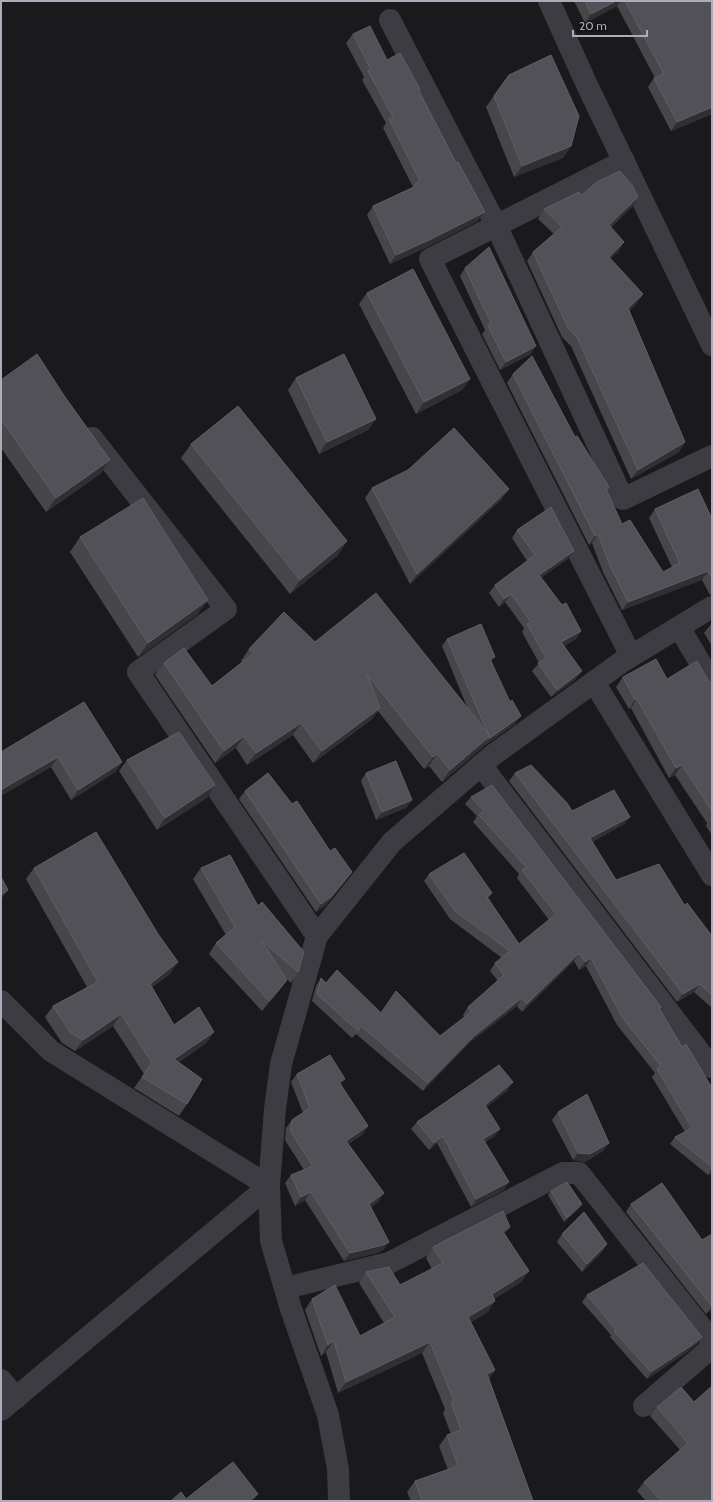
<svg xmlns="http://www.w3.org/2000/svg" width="713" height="1502" font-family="Cabin,sans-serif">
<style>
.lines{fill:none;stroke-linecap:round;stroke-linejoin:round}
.minor{stroke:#3c3c42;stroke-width:22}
.tertiary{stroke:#3c3c42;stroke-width:22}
.wall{fill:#47464b}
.shaded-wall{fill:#302f33}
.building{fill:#525157;stroke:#605f67}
</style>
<rect width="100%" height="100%" fill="#1a191b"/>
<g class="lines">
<g class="minor">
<polyline points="390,20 496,225 623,499 712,456"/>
<polyline points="624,161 430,259 631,656"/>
<polyline points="92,438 226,609 138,672 317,936"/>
<polyline points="679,627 712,683"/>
<polyline points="594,682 712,875"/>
<polyline points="481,765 711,1067"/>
<polyline points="1,1001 51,1051 269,1186 1,1410"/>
<polyline points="285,1288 389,1263 563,1173 579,1173 712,1341"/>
<polyline points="1,1380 16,1398"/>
<polyline points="644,1406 712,1347"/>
</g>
<g class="tertiary">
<polyline points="549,1 587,85 712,345"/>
<polyline points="339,1501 338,1469 328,1415 291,1309 271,1241 269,1186 275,1109 281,1064 317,936 392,842 493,755 623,661 712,607"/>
</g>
</g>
<g class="wall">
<polygon points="574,1 712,1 712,114 671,131 648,87 654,78 655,78 617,6 585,23"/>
<polygon points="353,34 387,60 419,90 478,221 423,249 390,264 367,215 373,206 412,188 413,187 383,128 386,123 362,80 364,77 346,43"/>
<polygon points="509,75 571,146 563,158 514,177 486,107"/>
<polygon points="582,195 638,197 632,207 611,227 624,242 618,252 610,258 643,294 636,304 629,311 685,442 679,452 631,479 571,346 562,337 527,261 533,252 554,234 538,219 544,209"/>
<polygon points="465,268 531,354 500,370 482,334 485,330 460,276"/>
<polygon points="367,293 470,379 462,390 416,414 359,304"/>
<polygon points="513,374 575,437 606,491 622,524 663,572 672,567 649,518 655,509 712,519 712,594 710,595 702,580 622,610 603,572 592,543 589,545 507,383"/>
<polygon points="296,378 376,419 368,430 319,454 288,390"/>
<polygon points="1,380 65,397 110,460 100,474 46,512 1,448"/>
<polygon points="191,444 347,541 337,556 290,594 181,458"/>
<polygon points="372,488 502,499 410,584 365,498"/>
<polygon points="517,530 568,559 541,577 581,631 576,639 564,646 576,679 551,697 532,671 539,663 522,632 524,628 505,602 499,607 489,593 495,585 527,561 512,538"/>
<polygon points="80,537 198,614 138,657 70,552"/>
<polygon points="712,623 712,646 704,633 711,624"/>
<polygon points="447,639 491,662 515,724 484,746 484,745 482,748 442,782 429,766 424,769 378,711 371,720 313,763 293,735 247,765 236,748 215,763 155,675 164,663 212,686 242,662 241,661 249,649 315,642 468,709 442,646"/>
<polygon points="623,677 667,679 708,680 712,684 712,835 706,826 707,823 675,775 669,778 631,708 629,709 616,687"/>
<polygon points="84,702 122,762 115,772 71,800 51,767 9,791"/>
<polygon points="127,760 208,797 157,830 119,771"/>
<polygon points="366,773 412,800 406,808 376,820 361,781"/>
<polygon points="515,773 572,811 630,817 624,824 592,842 616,880 685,906 712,936 712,1008 694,992 677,1002 509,781"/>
<polygon points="492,785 661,1007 659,1008 682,1047 712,1088 712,1173 708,1175 670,1144 675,1137 685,1132 652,1077 655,1073 617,1025 586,966 579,970 574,961 522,1012 517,1006 469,1043 423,1091 356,1034 352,1038 312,1001 316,986 321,978 326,983 381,1013 440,1036 464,1017 463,1015 468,1007 498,981 490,971 495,963 502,958 450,919 424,881 429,874 492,893 488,898 519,944 549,920 517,878 519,874 473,822 477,816 465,804 471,797"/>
<polygon points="245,791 346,880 326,905 316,912 239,799"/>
<polygon points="34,868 170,974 152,987 174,1025 214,1032 206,1043 179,1062 187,1104 179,1116 134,1088 144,1074 113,1026 75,1051 62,1043 45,1017 53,1006 87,987 26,879"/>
<polygon points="201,868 258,906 298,972 291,983 285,977 287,980 279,991 262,1011 209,954 216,943 226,935 193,879"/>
<polygon points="297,1074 341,1085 368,1126 362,1135 348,1144 384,1193 378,1202 371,1207 389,1242 383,1250 377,1253 344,1261 305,1200 295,1206 285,1183 291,1175 304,1170 285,1140 286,1128 292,1120 303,1113 291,1082"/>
<polygon points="508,1090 486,1107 495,1136 485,1142 504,1190 471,1207 437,1143 429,1150 411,1129 417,1122"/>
<polygon points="558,1112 603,1151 585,1162 573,1160 552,1120"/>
<polygon points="551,1191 582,1204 579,1208 564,1222 548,1195"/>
<polygon points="631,1204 702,1240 712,1234 712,1309 706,1314 626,1212"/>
<polygon points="505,1234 529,1271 521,1282 494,1299 488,1312 471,1322 495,1370 489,1379 533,1501 411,1501 407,1492 415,1481 448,1470 439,1446 447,1435 451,1434 443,1413 445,1409 422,1353 338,1393 326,1352 321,1356 305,1310 312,1299 360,1336 384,1323 359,1283 366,1272 400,1285 432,1269 426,1258 433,1247"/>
<polygon points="562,1234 607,1244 602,1252 582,1272 557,1242"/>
<polygon points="587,1295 702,1337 698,1343 687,1352 647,1379 610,1337 611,1335 582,1302"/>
<polygon points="694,1402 712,1501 646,1501 637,1491 644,1482 680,1450 650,1416 657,1407"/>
</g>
<g class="shaded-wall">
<polygon points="616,1 621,1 617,6 585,23 591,14"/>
<polygon points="712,107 712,114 671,131 677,122"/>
<polygon points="571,146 563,158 514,177 522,166"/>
<polygon points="638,197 632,207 602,234 609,225"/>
<polygon points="485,212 478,221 423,249 390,264 396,255"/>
<polygon points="624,242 618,252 602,266 609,257"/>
<polygon points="643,294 636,304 621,318 628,308"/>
<polygon points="536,346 531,354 500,370 506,362"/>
<polygon points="470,379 462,390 416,414 424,402"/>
<polygon points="376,419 368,430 319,454 327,442"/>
<polygon points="685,442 679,452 631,479 638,470"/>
<polygon points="110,460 100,474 46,512 56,498"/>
<polygon points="509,489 502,499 410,584 417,574"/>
<polygon points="598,534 592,543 589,545 595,536"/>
<polygon points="347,541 337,556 290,594 300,580"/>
<polygon points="574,551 568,559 534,583 539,575"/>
<polygon points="708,571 702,580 622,610 628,602"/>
<polygon points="511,594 505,602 499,607 504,599"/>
<polygon points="208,600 198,614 138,657 148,643"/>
<polygon points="581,631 576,639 556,650 561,642"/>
<polygon points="495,657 489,665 490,659"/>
<polygon points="582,671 576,679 551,697 557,690"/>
<polygon points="637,699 631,708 629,709 635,700"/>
<polygon points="380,708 371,720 313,763 322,751"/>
<polygon points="521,716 515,724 484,746 490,738"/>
<polygon points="301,723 293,735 247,765 256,753"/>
<polygon points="244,736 236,748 215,763 224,751"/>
<polygon points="490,736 482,748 442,782 450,770"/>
<polygon points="437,754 429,766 424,769 433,757"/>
<polygon points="58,757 51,767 1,796 1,790 16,781"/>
<polygon points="122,762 115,772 71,800 78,790"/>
<polygon points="682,765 675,775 669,778 676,768"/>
<polygon points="215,785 208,797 157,830 165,818"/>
<polygon points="412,800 406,808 376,820 382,812"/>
<polygon points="630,817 624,824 584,846 590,838"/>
<polygon points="352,872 326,905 316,912 321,904"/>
<polygon points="8,890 1,900 1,901 1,895"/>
<polygon points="579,953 574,961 522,1012 527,1004"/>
<polygon points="591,958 586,966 579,970 585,962"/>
<polygon points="178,962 170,974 142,995 150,984"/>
<polygon points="287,980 279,991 262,1011 269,1001"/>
<polygon points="700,984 694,992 677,1002 683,994"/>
<polygon points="522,998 517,1006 469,1043 423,1091 428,1083 474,1036"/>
<polygon points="121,1014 113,1026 75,1051 83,1040"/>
<polygon points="214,1032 206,1043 167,1070 174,1059"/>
<polygon points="345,1079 339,1087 339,1082"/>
<polygon points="513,1082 508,1090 480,1113 485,1105"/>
<polygon points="368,1126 362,1135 340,1149 346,1141"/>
<polygon points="500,1129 495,1136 478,1147 483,1139"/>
<polygon points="443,1136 437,1143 429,1150 434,1143"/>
<polygon points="609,1143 603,1151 585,1162 573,1160 578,1153"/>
<polygon points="712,1169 712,1173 708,1175"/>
<polygon points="509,1182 504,1190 471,1207 476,1199"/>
<polygon points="311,1192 305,1200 295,1206 301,1197"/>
<polygon points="384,1193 378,1202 363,1212 369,1204"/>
<polygon points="582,1204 579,1208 564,1222 567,1218"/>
<polygon points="510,1227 502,1238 503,1232"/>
<polygon points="389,1242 383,1250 377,1253 344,1261 350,1253"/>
<polygon points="607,1244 602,1252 582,1272 587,1264"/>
<polygon points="529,1271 521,1282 484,1305 492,1294"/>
<polygon points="495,1301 488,1312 461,1328 468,1317"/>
<polygon points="712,1306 712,1309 706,1314"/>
<polygon points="702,1337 698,1343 687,1352 647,1379 651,1372"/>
<polygon points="334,1341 326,1352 321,1356 328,1345"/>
<polygon points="430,1342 422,1353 338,1393 346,1382"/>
<polygon points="495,1370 488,1381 487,1374"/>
<polygon points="258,1494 253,1501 249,1501"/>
</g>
<g class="building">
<polygon points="585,1 616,1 591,14"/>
<polygon points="625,1 712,1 712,107 677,122 654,78 664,74"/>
<polygon points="370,26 387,60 400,53 420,89 418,89 456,163 458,162 485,212 429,240 396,255 373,206 416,186 415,184 420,181 389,119 393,117 368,71 371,70 353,34"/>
<polygon points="551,55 579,116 571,146 522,166 494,96 509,75"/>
<polygon points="620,171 632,185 638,197 609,225 624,242 609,257 643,294 628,308 685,442 638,470 577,337 568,328 533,252 562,227 544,209 579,192 582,195 597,182"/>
<polygon points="489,247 536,346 506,362 488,326 491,323 465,268"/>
<polygon points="413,269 470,379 424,402 367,293"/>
<polygon points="37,354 65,397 110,460 56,498 1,419 1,380"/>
<polygon points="344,354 376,419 327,442 296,378"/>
<polygon points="532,356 575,437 577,436 609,487 606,489 622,524 630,520 663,572 680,563 655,509 698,489 712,519 712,578 708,571 628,602 609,563 598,534 595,536 513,374"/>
<polygon points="238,406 347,541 300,580 191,444"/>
<polygon points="454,428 509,489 417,574 372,488 408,470"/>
<polygon points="143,498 208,600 148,643 80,537"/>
<polygon points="551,507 574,551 539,575 562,605 566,603 581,631 561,642 582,671 557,690 538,663 546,658 527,624 531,622 511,594 504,599 495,585 535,555 517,530"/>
<polygon points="376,593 490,736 450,770 437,754 433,757 367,674 380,708 322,751 301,723 256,753 244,736 224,751 164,663 184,648 212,686 254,653 249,649 284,612 315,642"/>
<polygon points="481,624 495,657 490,659 510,702 512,700 521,716 490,738 489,737 490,736 488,733 447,639"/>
<polygon points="656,659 667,679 697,661 708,680 712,684 712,811 682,765 676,768 637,699 635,700 623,677"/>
<polygon points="84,702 122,762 78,790 58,757 16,781 1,790 1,752"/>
<polygon points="179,732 215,785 165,818 127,760"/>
<polygon points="396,761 412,800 382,812 366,773"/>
<polygon points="531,765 567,803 572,811 614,790 630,817 590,838 616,880 659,864 685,906 687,903 712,936 712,995 700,984 683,994 515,773"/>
<polygon points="268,773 292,804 297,801 330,851 335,848 352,872 331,897 321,904 245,791"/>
<polygon points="492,785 661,1007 659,1008 682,1047 686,1044 712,1088 712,1167 675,1137 692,1128 657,1069 661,1066 622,1017 591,958 585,962 579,953 527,1004 522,998 474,1036 428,1083 361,1026 358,1031 317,994 321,978 326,983 337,970 381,1013 396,991 440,1036 471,1012 468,1007 504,975 495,963 510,951 455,911 429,874 464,853 492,893 487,897 519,944 556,914 522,870 527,868 479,815 484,811 471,797"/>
<polygon points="96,832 158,934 178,962 150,984 174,1025 199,1007 214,1032 174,1059 202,1079 187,1104 142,1077 152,1063 121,1014 83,1040 70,1032 53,1006 98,982 34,868"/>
<polygon points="230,855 258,906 262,902 304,952 298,972 261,940 287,980 269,1001 216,943 235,927 201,868"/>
<polygon points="1,877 8,890 1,895"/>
<polygon points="330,1055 345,1079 339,1082 368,1126 346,1141 384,1193 369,1204 389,1242 383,1245 350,1253 311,1192 301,1197 291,1175 313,1166 291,1132 292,1120 310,1108 297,1074"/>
<polygon points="499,1065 513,1082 485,1105 500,1129 483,1139 509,1182 476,1199 443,1136 434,1143 417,1122"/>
<polygon points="587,1094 609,1143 590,1154 578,1153 558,1112"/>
<polygon points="567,1182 582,1204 567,1218 551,1191"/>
<polygon points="662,1183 702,1240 712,1234 712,1306 631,1204"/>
<polygon points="503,1211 510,1227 503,1232 529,1271 492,1294 495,1301 468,1317 495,1370 487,1374 533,1501 422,1501 415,1481 458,1466 447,1435 461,1430 451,1402 454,1401 430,1342 346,1382 334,1341 328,1345 312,1299 335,1285 360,1336 395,1317 366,1272 389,1267 400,1285 443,1263 433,1247"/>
<polygon points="584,1212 607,1244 587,1264 562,1234"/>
<polygon points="643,1263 702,1337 692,1345 651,1372 614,1331 616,1330 587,1295"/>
<polygon points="712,1386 712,1501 661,1501 644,1482 688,1443 657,1407 681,1387 694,1402"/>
<polygon points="233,1462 258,1494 249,1501 171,1501 181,1492 186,1499"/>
</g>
<rect width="713" height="1502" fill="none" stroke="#acadbb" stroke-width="4"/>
<path d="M573 30v6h74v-6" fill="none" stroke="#acadbb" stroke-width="2"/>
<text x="579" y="30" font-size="12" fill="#acadbb" stroke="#151416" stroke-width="3" paint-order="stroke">20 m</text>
</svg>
